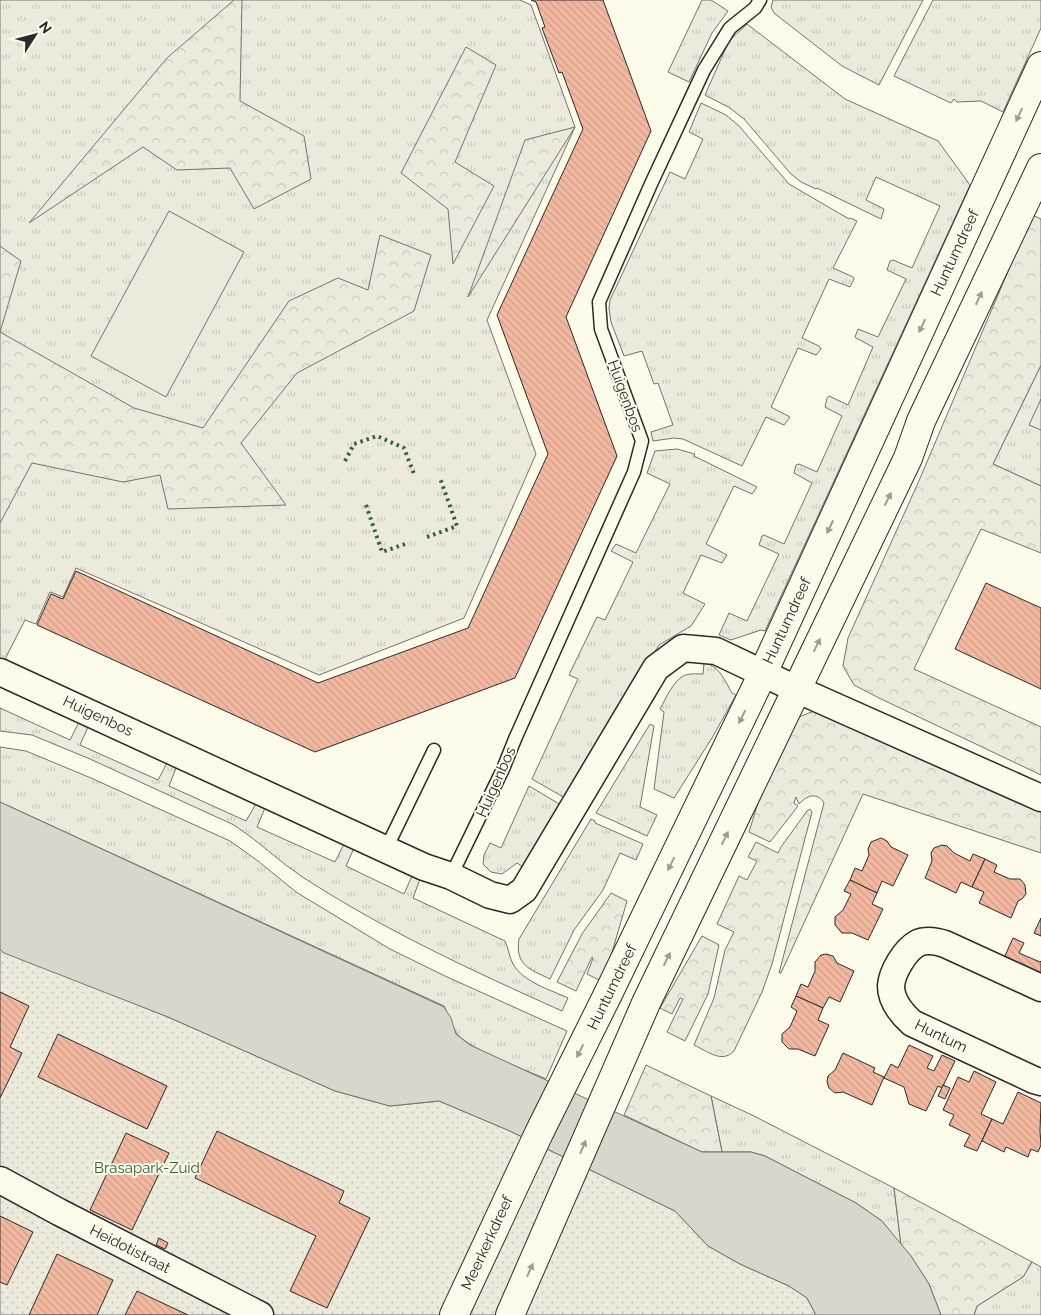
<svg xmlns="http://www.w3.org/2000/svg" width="1041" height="1315" font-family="Raleway,sans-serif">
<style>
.grass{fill:url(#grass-tufts);stroke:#74746e}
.forest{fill:url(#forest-crowns);stroke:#74746e}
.park{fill:url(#park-dots);stroke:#74746e}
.pitch{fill:#ecebdb;stroke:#74746e}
.water{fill:#d8d7c9;stroke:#74746e}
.building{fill:url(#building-back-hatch);stroke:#2b2b2b}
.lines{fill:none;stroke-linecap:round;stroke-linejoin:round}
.lane-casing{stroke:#2b2b2b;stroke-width:15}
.street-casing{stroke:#2b2b2b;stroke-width:29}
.secondary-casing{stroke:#2b2b2b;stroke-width:30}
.lane{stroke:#fdfbea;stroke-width:12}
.street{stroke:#fdfbea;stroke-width:26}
.secondary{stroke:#fdfbea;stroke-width:28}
.hedge{stroke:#34623c;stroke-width:4;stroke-dasharray:2.5 4;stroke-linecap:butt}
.oneway{fill:#9e9d94}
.labels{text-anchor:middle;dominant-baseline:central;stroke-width:4;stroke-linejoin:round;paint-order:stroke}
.street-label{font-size:15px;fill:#2b2b2b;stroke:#fdfbea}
.park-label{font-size:15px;fill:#34623c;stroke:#fdfbea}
</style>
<defs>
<pattern id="grass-tufts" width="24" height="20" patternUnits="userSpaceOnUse" patternTransform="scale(1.25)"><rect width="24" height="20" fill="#ecebdb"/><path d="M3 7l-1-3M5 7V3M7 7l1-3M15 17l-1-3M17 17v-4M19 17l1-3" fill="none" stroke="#cbcabc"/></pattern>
<pattern id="forest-crowns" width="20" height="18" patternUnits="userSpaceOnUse" patternTransform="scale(1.25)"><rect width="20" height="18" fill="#ecebdb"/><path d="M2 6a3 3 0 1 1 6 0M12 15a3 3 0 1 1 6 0" fill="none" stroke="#cbcabc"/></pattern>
<pattern id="park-dots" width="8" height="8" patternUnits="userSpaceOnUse" patternTransform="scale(1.25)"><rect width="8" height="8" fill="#ecebdb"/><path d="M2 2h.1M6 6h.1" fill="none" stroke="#cbcabc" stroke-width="1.8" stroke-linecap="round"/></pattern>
<pattern id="building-back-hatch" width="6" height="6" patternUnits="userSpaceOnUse" patternTransform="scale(1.25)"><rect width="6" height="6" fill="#f2b8a0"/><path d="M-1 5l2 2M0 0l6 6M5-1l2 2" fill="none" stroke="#d09e8a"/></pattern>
</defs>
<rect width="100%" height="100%" fill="#fdfbea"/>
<g class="grass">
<polygon points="0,0 520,0 531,5 575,127 487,320 536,454 464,618 319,675 76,568 63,597 50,592 36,624 25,620 4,661 0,659"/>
<polygon points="702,0 711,0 728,11 712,33 689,82 668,72"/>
<polygon points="773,0 923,0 879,85 842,66 774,13 771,7"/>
<polygon points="933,0 1041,0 1041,28 1003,112 981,101 957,102 954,99 951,103 894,76"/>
<polygon points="747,24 845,99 938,141 970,185 765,631 761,630 731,640 719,635 729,613 747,621 779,554 759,545 762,536 764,535 784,544 812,483 794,473 796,465 799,464 817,472 842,416 825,407 827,398 829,396 848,405 873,347 856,338 855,337 858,329 878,337 906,279 887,270 890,261 893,260 912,268 940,206 876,177 866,200 884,209 881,219 817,188 816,189 801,182 791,174 744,119 730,108 705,95 729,41"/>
<polygon points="701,103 726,115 739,126 789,184 849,219 850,218 857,221 833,268 853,277 854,279 850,287 829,279 802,338 819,346 821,349 816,355 798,348 771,407 790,417 784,425 766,417 742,466 683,439 674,438 653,441 651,432 673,425 658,383 654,384 642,351 624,356 611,322 609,308 610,300 670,172 685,179 703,139 689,132"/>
<polygon points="1041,365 1041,486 993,464"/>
<polygon points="677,449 695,454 694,456 757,487 752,494 734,486 706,544 727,555 722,563 701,555 683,593 705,604 691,626 659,645 565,798 532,779 578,679 569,675 597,617 605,620 633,562 611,551 616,544 636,553 670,484 647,473 655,451"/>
<path d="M704,663C719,665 725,681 732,693L736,695L712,738L674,798L654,789L664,712L660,709C666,698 673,682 683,676C689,673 697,674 703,674Z"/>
<path d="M0,708L70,740L79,722L88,727L80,745L158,780L167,763L176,768L169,786L246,821L257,802L265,808L257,827L335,862L344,844L354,848L346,866L404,894L412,876L420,879L413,898L505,941C509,949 509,957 513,964C523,982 551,990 568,998L562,1011C473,971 386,931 304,878C279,862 259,841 234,825L90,759L32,735L0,731Z"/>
<polygon points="650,724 654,726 640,807 657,815 647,836 596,813"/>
<path d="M0,747L26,751L91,778L230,841L258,861L296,892L390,949L445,976L567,1031L546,1079C524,1069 473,1051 458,1035C453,1030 448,1014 444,1006L0,802Z"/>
<polygon points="529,786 561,805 523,867 517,863 502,874 491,872 483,864 484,855 490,843 501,848"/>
<path d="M591,819L595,821V823L643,844L636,860L620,853L603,890L574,930L550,979C529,969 515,965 519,939Z"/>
<polygon points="711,1096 752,1115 894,1188 901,1245 882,1221 856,1203 765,1156 751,1152 722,1152"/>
<polygon points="1032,1262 1041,1267 1041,1315 974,1315 977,1306 1023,1277"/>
</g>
<g class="forest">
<polygon points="234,0 242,0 240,101 304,136 311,179 254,209 230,168 177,170 143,147 29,223 167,58"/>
<polygon points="466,47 496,65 455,162 494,186 453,264 448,209 401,173"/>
<polygon points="575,127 468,297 525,140"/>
<polygon points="1032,215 1041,219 1041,365 993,464 1041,486 1041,553 981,529 914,669 1041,727 1041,775 879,698 854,685 843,666 848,638 918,483"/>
<polygon points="380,235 431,255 414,311 297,373 241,443 286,505 168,509 160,475 123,482 32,463 0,523 0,246 21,261 0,332 134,408 203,428 289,301 338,278 368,290"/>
<path d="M819,709L1041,810V853L863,794L781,973H779L824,803C818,792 807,795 799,804L796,797L794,803L798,806L770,842L749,832L776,744L794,719Z"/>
<path d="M810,809L812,812L772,964L762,992L734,1051C722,1064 707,1051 694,1045L714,998L725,950L734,932L717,924L739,876L747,880L757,861L748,857L756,842L778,853L781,847L807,811Z"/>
<polygon points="611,893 627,901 608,966 601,981 587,974 593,958 592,957 576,991 557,982 582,934"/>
<polygon points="702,936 719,945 708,994 685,1041 667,1032 683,999 680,998 672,1014 660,1008"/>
<polygon points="646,1065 711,1096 722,1152 702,1152 624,1115"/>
<polygon points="894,1188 1032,1262 1023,1277 977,1306 974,1315 941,1315 929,1284 911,1256 901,1245"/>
</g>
<polygon class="park" points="0,949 168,1017 335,1091 390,1106 439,1101 510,1131 675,1211 708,1246 740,1264 789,1286 807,1298 816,1315 0,1315"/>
<g class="pitch">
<polygon points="169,211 244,252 166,397 91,356"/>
<polygon points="1041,399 1041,430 1029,425"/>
</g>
<polygon class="water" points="0,802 444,1007 451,1018 456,1034 470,1045 702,1152 751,1152 765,1156 856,1203 882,1221 911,1256 929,1284 941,1315 816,1315 807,1298 789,1286 740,1264 708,1246 675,1211 510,1131 439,1101 390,1106 335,1091 168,1017 4,953 0,949"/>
<g class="building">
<polygon points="531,0 603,0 651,131 566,317 617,456 515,678 315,752 37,625 51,594 63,599 76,571 318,683 468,628 548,454 497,315 583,129 562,72 559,73 542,28 545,27 536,2"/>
<polygon points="986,583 1041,608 1041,689 955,649"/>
<polygon points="881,838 887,841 891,847 908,855 893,886 882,881 877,893 850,880 855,868 862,871 869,855 868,849 871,842"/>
<polygon points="942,845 947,846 954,853 970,861 973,854 985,859 972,887 961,882 956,893 925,878 932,861 931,853 934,848"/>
<polygon points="985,859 997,865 994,872 1010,879 1020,879 1025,885 1026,894 1022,899 1018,901 1011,918 979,903 984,892 972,887"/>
<polygon points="850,880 877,893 872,904 883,909 868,940 852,933 842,933 835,925 835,917 843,910 851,894 844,891"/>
<polygon points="1041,918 1041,936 1034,933"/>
<polygon points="1013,938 1024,943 1019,953 1040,962 1041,961 1041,974 1004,958"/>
<polygon points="826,954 833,956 837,963 854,971 840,1002 829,997 823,1008 796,996 801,984 808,987 815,971 815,962 821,955"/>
<polygon points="0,992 29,1006 10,1047 22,1053 0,1098"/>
<polygon points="796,996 823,1008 818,1020 829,1025 815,1056 798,1049 789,1049 782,1042 782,1034 790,1027 797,1011 791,1007"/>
<polygon points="58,1034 167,1086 147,1129 38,1077"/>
<polygon points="909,1045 933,1056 927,1068 934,1071 942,1055 955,1061 942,1088 938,1086 926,1111 909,1104 904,1087 884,1078 891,1064 898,1068"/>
<polygon points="843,1053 875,1068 873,1072 884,1077 872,1105 843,1092 835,1093 829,1088 827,1082 828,1076 835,1070"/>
<polygon points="974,1071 996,1082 981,1114 992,1119 977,1151 964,1146 970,1135 949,1125 954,1115 943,1110 958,1077 969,1082"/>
<polygon points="943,1085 950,1088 945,1099 938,1096"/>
<polygon points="1018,1092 1041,1103 1040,1131 1041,1145 1038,1152 1031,1149 1028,1157 1006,1147 1004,1152 982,1141 992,1119 1003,1124"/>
<polygon points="217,1131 344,1191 339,1203 370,1218 327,1308 290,1291 316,1236 195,1178"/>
<polygon points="126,1133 169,1153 132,1230 90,1210"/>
<polygon points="0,1216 33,1232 7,1285 0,1282"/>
<polygon points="159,1238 168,1243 165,1249 156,1245"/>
<polygon points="57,1254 113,1280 97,1315 29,1315"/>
<polygon points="137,1291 188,1315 125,1315"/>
</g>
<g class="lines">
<defs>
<g id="lane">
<polyline points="386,849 434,750"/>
<polyline points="451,876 503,769 515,739 634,472 642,441 601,329 599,302 651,184 704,70 730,28 755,8 760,0"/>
</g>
<g id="street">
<polyline points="0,672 424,867 451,876 490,895 510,900 524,890 656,668 683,648 716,651 796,689 1041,798"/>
<path d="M1041,988L945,944C936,941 927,939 918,943C905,950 892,972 891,986C891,1001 901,1013 912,1023L1034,1080L1041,1082"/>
<polyline points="0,1180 59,1212 260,1315"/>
</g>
<g id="secondary">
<polyline points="454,1315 539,1133 609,992 763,673 1041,66"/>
<polyline points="510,1315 646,1003 908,458 921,421 1041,168"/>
</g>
</defs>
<use href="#lane" class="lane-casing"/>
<use href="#street" class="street-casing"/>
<use href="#secondary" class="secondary-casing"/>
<use href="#lane" class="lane"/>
<use href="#street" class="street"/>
<use href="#secondary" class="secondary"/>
<g class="hedge">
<polyline points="345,461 354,444 377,436 404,448 414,474"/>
<polyline points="366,505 382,552 408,543"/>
<polyline points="427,537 457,526 440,478"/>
</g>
</g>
<defs><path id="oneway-solid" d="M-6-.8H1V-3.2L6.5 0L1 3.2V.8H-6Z" transform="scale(1.25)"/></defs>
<g class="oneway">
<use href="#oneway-solid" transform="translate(1019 115) rotate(115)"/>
<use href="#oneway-solid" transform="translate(979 298) rotate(-65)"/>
<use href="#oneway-solid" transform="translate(922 326) rotate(115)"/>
<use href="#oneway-solid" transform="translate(888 499) rotate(-64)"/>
<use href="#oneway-solid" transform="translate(830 527) rotate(115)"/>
<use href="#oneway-solid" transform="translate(817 645) rotate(-64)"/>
<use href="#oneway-solid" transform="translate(742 717) rotate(116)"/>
<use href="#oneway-solid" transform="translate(725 838) rotate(-64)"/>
<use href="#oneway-solid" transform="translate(671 864) rotate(116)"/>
<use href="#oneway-solid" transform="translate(667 959) rotate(-64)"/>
<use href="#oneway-solid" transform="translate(580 1051) rotate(117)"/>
<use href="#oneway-solid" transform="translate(583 1147) rotate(-67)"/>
<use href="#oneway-solid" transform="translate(530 1270) rotate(-66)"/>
</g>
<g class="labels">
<g class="street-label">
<text transform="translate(955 253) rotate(-65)">Huntumdreef</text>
<text transform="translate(625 396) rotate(70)">Huigenbos</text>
<text transform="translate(787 621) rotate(-65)">Huntumdreef</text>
<text transform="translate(98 716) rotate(25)">Huigenbos</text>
<text transform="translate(496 782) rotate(-66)">Huigenbos</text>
<text transform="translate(612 987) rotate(-64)">Huntumdreef</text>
<text transform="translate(941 1036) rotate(26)">Huntum</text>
<text transform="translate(487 1243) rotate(-65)">Meerkerkdreef</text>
<text transform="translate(130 1249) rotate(27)">Heidotistraat</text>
</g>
<g class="park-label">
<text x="147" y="1168">Brasapark-Zuid</text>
</g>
</g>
<g transform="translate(35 35) rotate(54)" stroke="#fdfbea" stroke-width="4" paint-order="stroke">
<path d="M0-4L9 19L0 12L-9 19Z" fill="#2b2b2b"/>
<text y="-8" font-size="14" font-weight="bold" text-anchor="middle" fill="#2b2b2b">N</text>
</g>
</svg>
